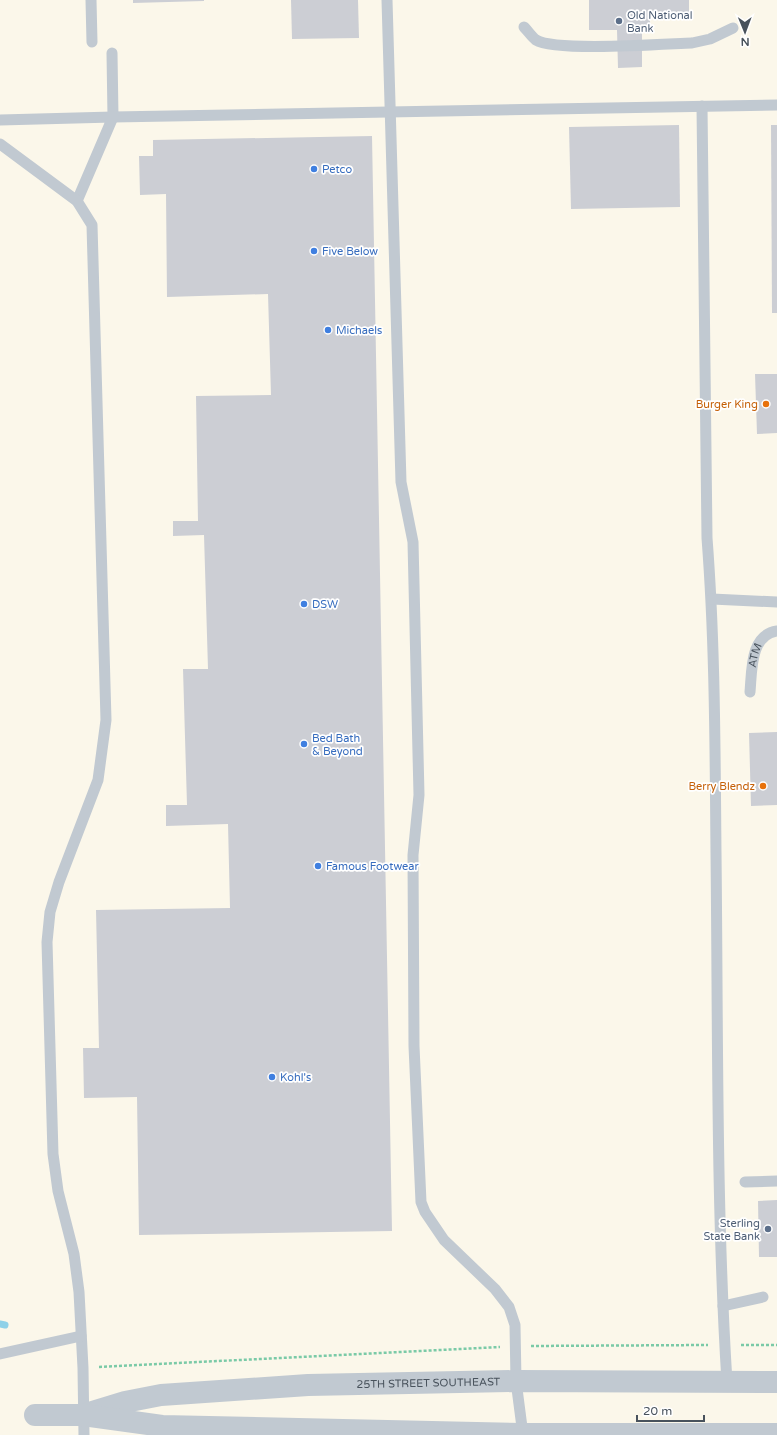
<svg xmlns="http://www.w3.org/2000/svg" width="777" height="1435" font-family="'Varela Round',sans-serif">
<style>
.commercial{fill:#fbf7ea}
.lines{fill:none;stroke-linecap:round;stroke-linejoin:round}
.stream{stroke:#8fd1e8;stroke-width:7}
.building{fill:#ccced4}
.path{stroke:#7acaa7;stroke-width:2.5;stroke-dasharray:3 2;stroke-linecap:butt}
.lane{stroke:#c1c9d1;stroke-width:11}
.street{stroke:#c1c9d1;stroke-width:22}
.service-dot{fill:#5c6f8a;stroke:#fff;stroke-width:1.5}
.shop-dot{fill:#3f7fe0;stroke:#fff;stroke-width:1.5}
.food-dot{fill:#e8710a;stroke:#fff;stroke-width:1.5}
.labels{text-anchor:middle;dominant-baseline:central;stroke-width:3.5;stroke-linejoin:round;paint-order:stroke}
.service-label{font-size:11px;fill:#4e5e75;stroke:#fff;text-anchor:start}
.shop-label{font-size:11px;fill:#366cbe;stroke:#fff;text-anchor:start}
.food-label{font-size:11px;fill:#c56008;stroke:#fff;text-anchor:end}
.street-label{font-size:11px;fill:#48525c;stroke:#fff}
</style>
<rect width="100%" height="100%" fill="#f2f0ef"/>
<rect class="commercial" x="0" y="0" width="777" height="1435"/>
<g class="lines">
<polyline class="stream" points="0,1324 5,1325"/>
</g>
<g class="building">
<polygon points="133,0 204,0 204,1 133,3"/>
<polygon points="291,0 358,0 359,38 292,39"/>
<polygon points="589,0 689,0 689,14 650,14 650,29 642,29 642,67 618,68 617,30 589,30"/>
<polygon points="679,125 680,207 571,209 569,127"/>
<polygon points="771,125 777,125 777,313 772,313"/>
<polygon points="372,136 392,1231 139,1235 137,1097 84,1098 83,1048 99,1048 96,910 230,908 228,824 166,826 166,805 187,805 183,669 208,669 204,535 173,536 173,521 198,521 196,396 271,395 268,294 167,297 166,194 140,195 139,156 153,156 153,140"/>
<polygon points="755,374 777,374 777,433 757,434"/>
<polygon points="777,732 777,805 751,806 749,733"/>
<polygon points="777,1200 777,1257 759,1257 758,1201"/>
</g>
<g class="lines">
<g class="path">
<polyline points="741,1345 777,1345"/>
<polyline points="531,1346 708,1345"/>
<polyline points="99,1367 500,1347"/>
</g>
<g class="lane">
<polyline points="91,0 92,42"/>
<polyline points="387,0 401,482 413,542 419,795 413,855 414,1046 421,1202 425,1212 444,1240 495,1289 509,1307 515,1325 516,1381 523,1435"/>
<path d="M524,27C528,31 532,37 536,40C555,52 665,44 692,43L710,39L733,28"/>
<polyline points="112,53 113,117 777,105"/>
<path d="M702,106L707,538C715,642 715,747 716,852C718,1028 716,1206 727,1382"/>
<polyline points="0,120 113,117 77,201"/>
<polyline points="0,144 77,201 92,225 106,720 98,780 59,882 50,912 47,942 53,1154 58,1191 74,1254 79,1292 83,1368 84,1435"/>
<polyline points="712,599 777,602"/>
<path id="s1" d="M750,692C752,670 750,635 777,631"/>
<polyline points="745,1182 777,1181"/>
<polyline points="723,1306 763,1297"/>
<polyline points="0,1354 81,1336"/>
</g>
<g class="street">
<path id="s2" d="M89,1413L125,1402L161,1395L308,1385L516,1381L777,1382"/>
<polyline points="35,1415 83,1415 162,1426 523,1434 777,1434"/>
</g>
</g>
<g class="service-dot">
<circle cx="619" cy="21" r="4"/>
<circle cx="768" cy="1229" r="4"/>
</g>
<g class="shop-dot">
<circle cx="314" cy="169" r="4"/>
<circle cx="314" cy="251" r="4"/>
<circle cx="328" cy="330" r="4"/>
<circle cx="304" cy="604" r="4"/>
<circle cx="304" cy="744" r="4"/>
<circle cx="318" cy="866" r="4"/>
<circle cx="272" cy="1077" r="4"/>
</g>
<g class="food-dot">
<circle cx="766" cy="404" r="4"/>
<circle cx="763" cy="786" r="4"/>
</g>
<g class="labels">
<g class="service-label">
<text x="627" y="15">Old National<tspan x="627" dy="13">Bank</tspan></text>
<text x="760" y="1223" text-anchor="end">Sterling<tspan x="760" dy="13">State Bank</tspan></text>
</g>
<g class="shop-label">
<text x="322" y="169">Petco</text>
<text x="322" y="251">Five Below</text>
<text x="336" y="330">Michaels</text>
<text x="312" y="604">DSW</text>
<text x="312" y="738">Bed Bath<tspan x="312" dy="13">&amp; Beyond</tspan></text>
<text x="326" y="866">Famous Footwear</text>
<text x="280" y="1077">Kohl's</text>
</g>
<g class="food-label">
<text x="758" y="404">Burger King</text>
<text x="755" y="786">Berry Blendz</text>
</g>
<g class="street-label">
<text stroke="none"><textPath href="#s1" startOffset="37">ATM</textPath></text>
<text stroke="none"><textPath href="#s2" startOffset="342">25TH STREET SOUTHEAST</textPath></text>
</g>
</g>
<g transform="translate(745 32) rotate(179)" stroke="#ffffff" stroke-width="3" paint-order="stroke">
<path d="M0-3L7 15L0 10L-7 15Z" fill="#48525c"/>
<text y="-6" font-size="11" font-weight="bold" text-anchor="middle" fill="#48525c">N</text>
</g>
<path d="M637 1415v6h67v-6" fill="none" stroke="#48525c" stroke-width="2"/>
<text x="643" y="1415" font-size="12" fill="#48525c" stroke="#ffffff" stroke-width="3" paint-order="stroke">20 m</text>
</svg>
